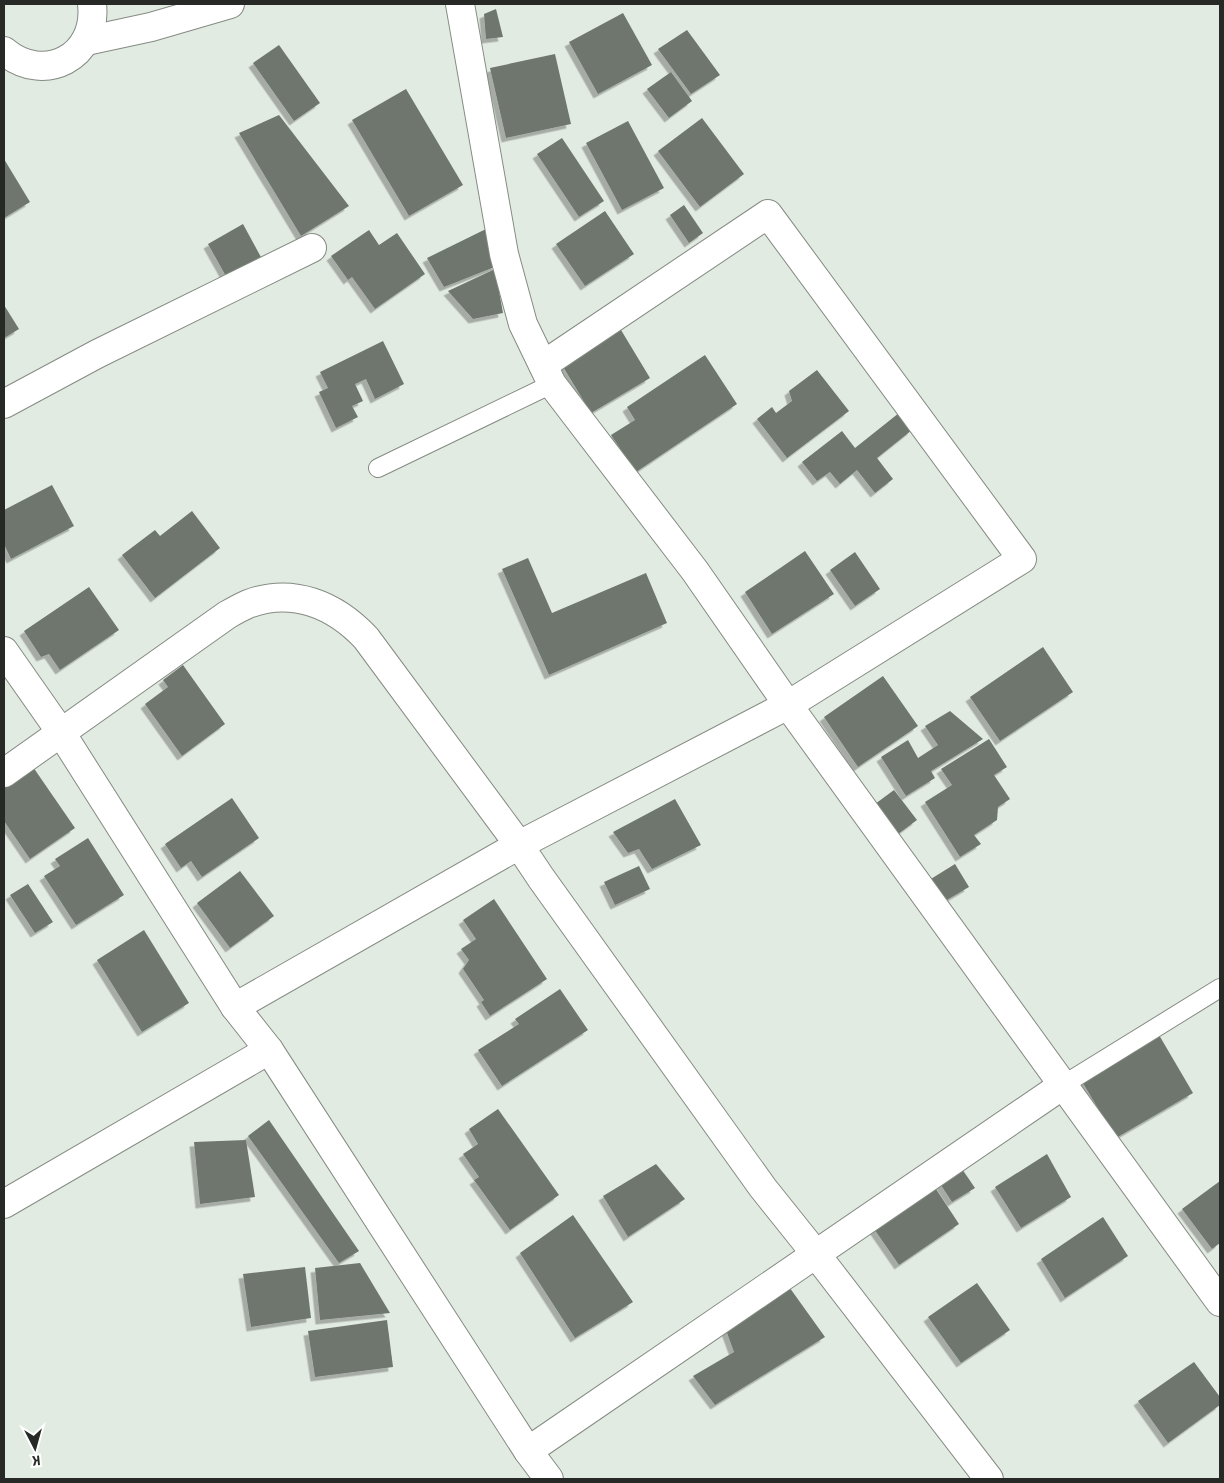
<svg xmlns="http://www.w3.org/2000/svg" width="1224" height="1483" font-family="'Titillium Web',sans-serif">
<style>
.building{fill:#6e766d;filter:url(#shadow)}
.lines{fill:none;stroke-linecap:round;stroke-linejoin:round}
.lane-casing{stroke:#848b83;stroke-width:20}
.street-casing{stroke:#848b83;stroke-width:30}
.lane{stroke:#fff;stroke-width:18}
.street{stroke:#fff;stroke-width:28}
</style>
<defs>
<filter id="shadow"><feDropShadow dx="-4.5" dy="4.5" stdDeviation="0" flood-color="#0004"/></filter>
</defs>
<rect width="100%" height="100%" fill="#e2ebe1"/>
<g class="building">
<polygon points="496,9 503,37 486,39 484,14"/>
<polygon points="623,13 652,65 598,94 569,42"/>
<polygon points="687,30 720,75 691,94 658,49"/>
<polygon points="279,45 320,103 294,121 253,63"/>
<polygon points="555,54 571,124 506,138 490,68"/>
<polygon points="671,72 692,101 669,118 647,89"/>
<polygon points="406,89 463,185 409,216 352,120"/>
<polygon points="279,115 349,206 301,236 239,133"/>
<polygon points="702,118 744,174 700,207 658,151"/>
<polygon points="628,121 664,188 622,210 586,143"/>
<polygon points="562,138 604,201 579,217 537,154"/>
<polygon points="4,159 30,202 4,218"/>
<polygon points="684,205 703,233 689,243 670,215"/>
<polygon points="605,211 634,254 585,286 556,244"/>
<polygon points="243,224 262,259 227,278 208,244"/>
<polygon points="486,229 497,266 444,287 427,258"/>
<polygon points="369,230 379,245 397,233 425,274 375,309 352,277 348,280 331,256"/>
<polygon points="495,269 503,313 473,319 448,291"/>
<polygon points="4,305 19,329 4,338"/>
<polygon points="621,330 650,378 591,413 562,365"/>
<polygon points="383,341 404,384 375,399 366,379 355,384 363,401 352,406 358,417 336,428 319,392 328,388 320,372"/>
<polygon points="705,355 737,404 636,472 611,435 635,420 627,407"/>
<polygon points="817,370 849,411 787,458 757,419 772,407 776,413 792,401 789,391"/>
<polygon points="899,413 912,430 877,458 893,479 875,493 857,470 840,484 830,472 817,481 802,462 842,431 855,448"/>
<polygon points="52,485 74,526 11,559 4,544 4,510"/>
<polygon points="192,511 220,548 155,598 122,555 155,530 160,536"/>
<polygon points="805,551 834,594 772,634 745,592"/>
<polygon points="855,552 880,589 855,606 830,570"/>
<polygon points="528,558 552,613 646,573 667,623 549,675 502,569"/>
<polygon points="89,587 119,630 60,670 49,654 41,657 24,631"/>
<polygon points="1043,647 1073,692 1000,741 970,697"/>
<polygon points="183,665 225,724 182,756 145,704 168,687 163,680"/>
<polygon points="883,676 918,726 858,767 824,717"/>
<polygon points="950,711 983,739 931,771 935,778 906,796 881,757 908,740 918,758 938,745 925,726"/>
<polygon points="989,739 1007,767 994,775 1010,799 998,807 997,820 974,835 981,844 960,857 925,802 952,785 941,769"/>
<polygon points="33,767 75,828 30,859 4,821 4,787"/>
<polygon points="894,790 917,820 894,837 871,807"/>
<polygon points="232,798 259,838 202,877 191,861 181,868 165,844"/>
<polygon points="675,799 701,845 652,869 639,849 628,853 613,832"/>
<polygon points="88,838 124,895 76,925 44,876 60,866 55,859"/>
<polygon points="955,864 969,887 940,904 926,882"/>
<polygon points="639,866 650,889 615,905 604,882"/>
<polygon points="240,871 274,916 230,948 197,903"/>
<polygon points="28,884 53,922 35,933 10,895"/>
<polygon points="494,899 547,979 490,1016 481,1002 484,1000 463,969 469,960 461,949 476,939 463,920"/>
<polygon points="144,930 189,1003 142,1032 97,960"/>
<polygon points="560,989 588,1030 502,1086 478,1050 519,1024 515,1019"/>
<polygon points="1159,1035 1193,1093 1116,1138 1081,1080"/>
<polygon points="498,1109 559,1195 510,1230 474,1180 479,1177 463,1154 478,1144 469,1129"/>
<polygon points="269,1120 359,1251 339,1263 248,1136"/>
<polygon points="246,1140 255,1197 200,1204 194,1142"/>
<polygon points="1047,1154 1071,1197 1021,1228 995,1187"/>
<polygon points="656,1164 685,1199 628,1237 603,1196"/>
<polygon points="960,1166 975,1188 952,1202 939,1182"/>
<polygon points="1220,1181 1220,1243 1212,1249 1182,1209"/>
<polygon points="932,1183 959,1224 899,1265 868,1220"/>
<polygon points="573,1215 633,1302 575,1338 520,1253"/>
<polygon points="1103,1217 1128,1256 1065,1298 1041,1259"/>
<polygon points="360,1263 390,1313 320,1320 315,1268"/>
<polygon points="305,1267 311,1318 251,1327 243,1274"/>
<polygon points="977,1283 1010,1330 961,1363 928,1317"/>
<polygon points="787,1284 825,1337 715,1405 693,1376 734,1352 726,1330"/>
<polygon points="387,1320 393,1367 315,1377 308,1331"/>
<polygon points="1194,1362 1220,1397 1220,1405 1168,1443 1138,1401"/>
</g>
<g class="lines">
<defs>
<g id="lane">
<polyline points="378,468 552,384"/>
<polyline points="1063,1085 1220,988"/>
</g>
<g id="street">
<polyline points="460,4 504,254 523,324 552,384 695,571 788,705 1220,1302"/>
<polyline points="86,41 151,27 230,4"/>
<path d="M4,51C44,85 98,57 92,4"/>
<polyline points="4,404 97,354 312,248"/>
<polyline points="4,651 60,731 235,1007 269,1050 528,1451 549,1479"/>
<path d="M4,773L227,615C234,611 241,607 248,604C293,587 335,605 366,638L519,845L788,705L1022,559L768,214L543,365"/>
<polyline points="235,1007 519,845 541,878 763,1188 815,1253 989,1479"/>
<polyline points="4,1204 269,1050"/>
<polyline points="528,1451 1063,1085"/>
</g>
</defs>
<use href="#lane" class="lane-casing"/>
<use href="#street" class="street-casing"/>
<use href="#lane" class="lane"/>
<use href="#street" class="street"/>
</g>
<rect width="1224" height="1483" fill="none" stroke="#262925" stroke-width="10"/>
<g transform="translate(35 1448) rotate(174)" stroke="#ffffff" stroke-width="4" paint-order="stroke">
<path d="M0-4L9 19L0 12L-9 19Z" fill="#262925"/>
<text y="-8" font-size="14" font-weight="bold" text-anchor="middle" fill="#262925">K</text>
</g>
</svg>
